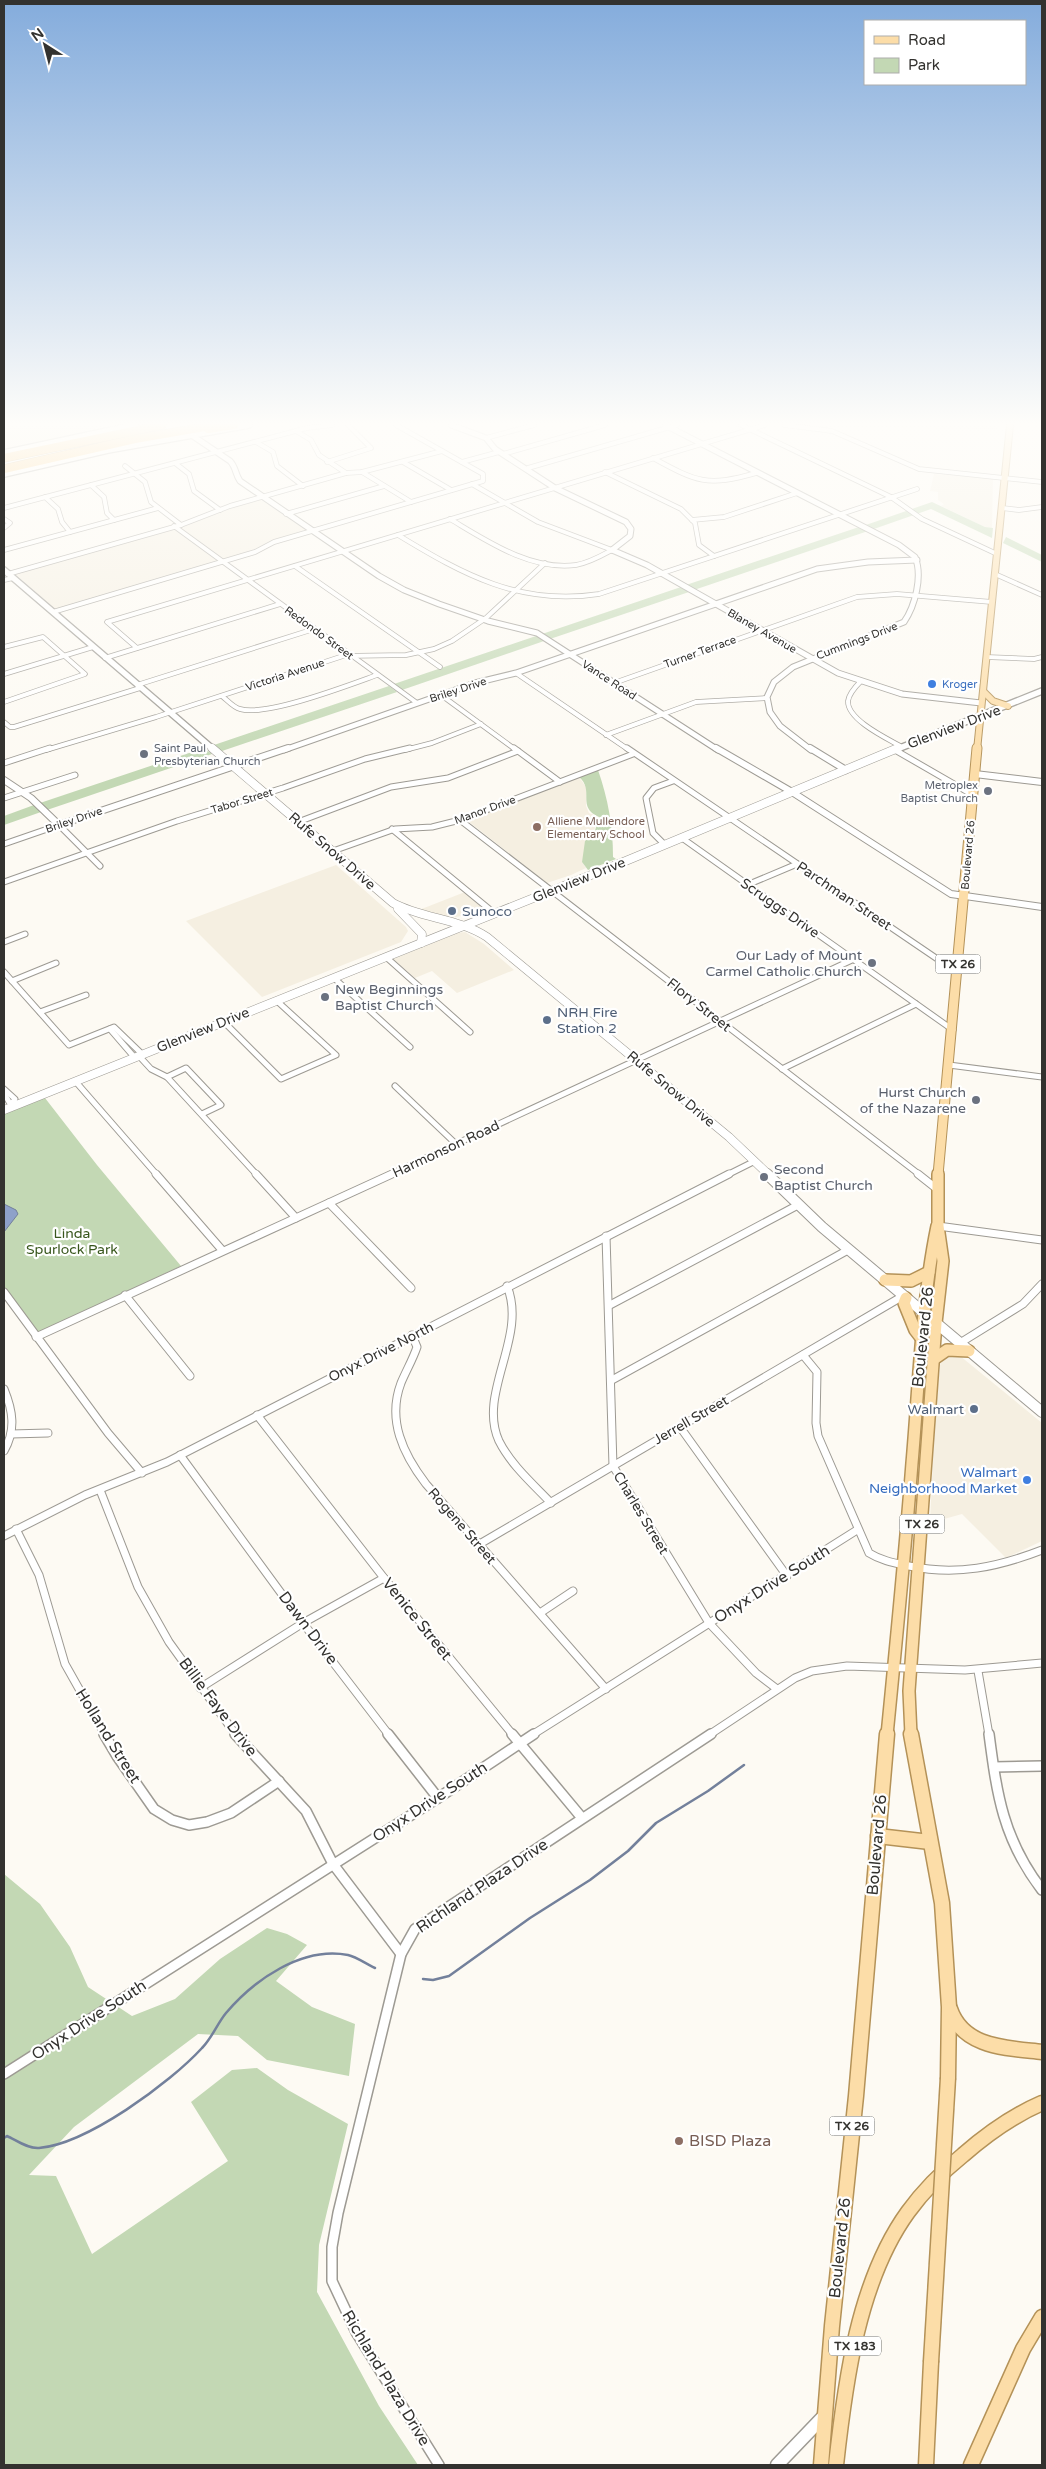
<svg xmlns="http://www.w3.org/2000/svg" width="1046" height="2469" font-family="'Varela Round',sans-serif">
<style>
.built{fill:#f5efe1}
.green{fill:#c3d8b4}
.water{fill:#8ea1c9;stroke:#73809b}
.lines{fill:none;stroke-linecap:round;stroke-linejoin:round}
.stream{stroke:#73809b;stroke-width:2.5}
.minor-far3-casing{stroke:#9d9a93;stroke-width:5.5}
.minor-far2-casing{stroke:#9d9a93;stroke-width:7}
.minor-far1-casing{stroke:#9d9a93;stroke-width:9}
.minor-casing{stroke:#9d9a93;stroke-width:12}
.tertiary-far1-casing{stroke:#9d9a93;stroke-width:7}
.tertiary-casing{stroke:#9d9a93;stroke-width:8}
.secondary-far3-casing{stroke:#9d9a93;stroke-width:8}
.secondary-far2-casing{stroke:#9d9a93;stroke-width:9}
.secondary-far1-casing{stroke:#9d9a93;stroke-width:12}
.secondary-casing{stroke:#9d9a93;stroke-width:15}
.primary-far3-casing{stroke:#b49258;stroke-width:8}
.primary-far2-casing{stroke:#b49258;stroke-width:11}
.primary-far1-casing{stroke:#b49258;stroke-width:14}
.primary-casing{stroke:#b49258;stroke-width:17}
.motorway-casing{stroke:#b49258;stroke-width:9}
.minor-far3{stroke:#fff;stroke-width:4}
.minor-far2{stroke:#fff;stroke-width:5}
.minor-far1{stroke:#fff;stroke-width:7}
.minor{stroke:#fff;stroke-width:9}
.tertiary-far1{stroke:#fff;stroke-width:5}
.tertiary{stroke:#fff;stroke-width:6}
.secondary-far3{stroke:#fff;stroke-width:5.5}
.secondary-far2{stroke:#fff;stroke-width:8}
.secondary-far1{stroke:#fff;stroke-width:10}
.secondary{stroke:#fff;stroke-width:12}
.primary-far3{stroke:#fcdda8;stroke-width:6}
.primary-far2{stroke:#fcdda8;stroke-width:9}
.primary-far1{stroke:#fcdda8;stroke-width:11}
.primary{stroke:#fcdda8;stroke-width:14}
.motorway{stroke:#fac66e;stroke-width:8}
.primary-bridge-casing{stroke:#b49258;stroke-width:17;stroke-linecap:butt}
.primary-bridge{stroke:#fcdda8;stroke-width:14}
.shop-dot{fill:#3f7fe0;stroke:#fff;stroke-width:2}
.worship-dot{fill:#6b7280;stroke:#fff;stroke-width:2}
.education-dot{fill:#8d6e63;stroke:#fff;stroke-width:2}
.service-dot{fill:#5c6f8a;stroke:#fff;stroke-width:2}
.labels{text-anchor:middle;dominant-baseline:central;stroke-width:4.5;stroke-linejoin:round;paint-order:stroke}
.far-street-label{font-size:11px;fill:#33322f;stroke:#fff}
.far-shop-label{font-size:11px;fill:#366cbe;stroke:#fff;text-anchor:start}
.far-worship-label{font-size:11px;fill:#5b616d;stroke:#fff;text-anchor:start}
.far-education-label{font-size:11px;fill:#785e54;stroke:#fff;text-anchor:start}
.shield{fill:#fff;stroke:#70706d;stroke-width:1}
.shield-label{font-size:12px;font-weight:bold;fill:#33322f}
.street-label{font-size:14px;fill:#33322f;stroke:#fff}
.service-label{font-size:14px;fill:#4e5e75;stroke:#fff;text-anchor:start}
.worship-label{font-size:14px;fill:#5b616d;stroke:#fff;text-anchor:end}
.park-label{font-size:14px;fill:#38561c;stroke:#fff}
.shop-label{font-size:14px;fill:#366cbe;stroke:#fff;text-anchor:end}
.near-street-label{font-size:16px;fill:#33322f;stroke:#fff}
.near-education-label{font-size:16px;fill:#785e54;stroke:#fff;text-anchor:start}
</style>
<rect width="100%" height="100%" fill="#fdfaf3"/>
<g class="built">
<polygon points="4,425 109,425 4,451"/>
<polygon points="790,425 997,425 998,429 800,427"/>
<polygon points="934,474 993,478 992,528 985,527 941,506 944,504 938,500 938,492 930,491"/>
<polygon points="260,499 307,531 224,560 177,527"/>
<polygon points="173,528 218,561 56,610 14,573"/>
<polygon points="579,777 586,787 586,806 589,813 599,817 582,862 586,868 571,875 547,883 468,821"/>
<polygon points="336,865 406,927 408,931 401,942 262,997 186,921"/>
<polygon points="465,892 487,911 451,918 419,910"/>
<polygon points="465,932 484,944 514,970 457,993 432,971 415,978 393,959 457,933"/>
<polygon points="954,1351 1042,1423 1042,1541 1006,1558 962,1514 930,1523 934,1434 940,1365 946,1355"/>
</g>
<g class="green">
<polygon points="932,502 985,527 993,528 992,538 931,509 871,530 863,526"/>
<polygon points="859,527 868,531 694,590 686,585"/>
<polygon points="1006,537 1042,555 1042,562 1003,543"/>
<polygon points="681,587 689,592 550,639 542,634"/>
<polygon points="536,636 544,641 402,690 394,684"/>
<polygon points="389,686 397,692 222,751 214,745"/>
<polygon points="204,748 212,754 47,810 40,803"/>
<path d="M598,770C608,799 613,826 613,857L616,859L588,870L582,862L585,841L594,834L599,817C576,807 595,790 579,777Z"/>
<polygon points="34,805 41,812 4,825 4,816"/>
<polygon points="45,1098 97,1165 181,1266 38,1333 4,1288 4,1114"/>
<polygon points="4,1874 40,1904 70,1947 88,1987 132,2016 175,1999 220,1959 267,1928 287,1934 307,1945 276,1981 312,2007 355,2024 349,2076 267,2060 238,2036 198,2034 74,2127 29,2175 56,2176 92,2254 228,2161 191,2102 232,2070 257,2068 288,2090 348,2124 319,2245 317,2292 379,2406 418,2465 4,2465"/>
</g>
<polygon class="water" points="4,1204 16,1210 18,1214 4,1232"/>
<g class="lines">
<g class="stream">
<polyline points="423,1979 433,1980 449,1976 530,1918 590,1880 628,1851 656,1823 708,1791 744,1765"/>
<path d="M4,2138L7,2136C16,2140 28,2149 39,2148C87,2144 170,2083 202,2048C212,2038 217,2024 226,2013C254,1980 302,1946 348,1955C357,1957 366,1964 375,1968"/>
</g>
<defs>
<g id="minor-far3">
<polyline points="741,425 891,497 922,519 997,554"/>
<polyline points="785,425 832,431 919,469 1042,482"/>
<polyline points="296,431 311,440 319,455 346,473"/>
<polyline points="486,438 534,425"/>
<polyline points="256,442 273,452 277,466 303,486"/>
<polyline points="503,454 605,425"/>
<path d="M653,458C697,482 707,487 756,473"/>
<polyline points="327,462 371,448 348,425"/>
<polyline points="403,462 451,490"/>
<polyline points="462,462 499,452"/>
<polyline points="175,463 189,474 194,491 220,510"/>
<polyline points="125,466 145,482 151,502 181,525"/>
<polyline points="528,468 677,425"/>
<polyline points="362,472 411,502"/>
<polyline points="605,472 681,509 695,523 699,545 714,556"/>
<polyline points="472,484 538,522 612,550"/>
<polyline points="91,485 104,497 107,513 114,520"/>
<polyline points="45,497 58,509 62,522 70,532"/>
<polyline points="4,508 307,428 332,425"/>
<polyline points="1002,508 1019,510 1042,507"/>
<polyline points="286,514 384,486"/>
<polyline points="4,519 10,523 4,528"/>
<path d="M450,519C487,541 531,571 576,565C589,563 601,556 612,550"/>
<polyline points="692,520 724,517 797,493"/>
<polyline points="174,526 417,703"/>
<path d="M398,535C464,575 520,606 599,594L917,489"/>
<polyline points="4,550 158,508"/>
<polyline points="295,566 440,667"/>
<polyline points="8,574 181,525 230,506 346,473 362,472 442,451"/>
<polyline points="995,574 1042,595"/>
<polyline points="4,580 13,578"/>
<polyline points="53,612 255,552 274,542 483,481 483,474 396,425"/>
<polyline points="4,647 43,637 85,674 4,702"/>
<polyline points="137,648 107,622 765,425"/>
<polyline points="986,657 1034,659 1042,657"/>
<polyline points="105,658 280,604"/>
<polyline points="516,673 629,750"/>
<polyline points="4,674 93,647"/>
<path d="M861,681C856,686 849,694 848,701C847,720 888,739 902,747"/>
<polyline points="614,683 857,597 897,594 992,602"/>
<polyline points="137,685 314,629"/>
<polyline points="441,695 516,750"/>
<path d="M222,696C227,700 234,708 240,709C266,717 349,685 377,675"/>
<polyline points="4,722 10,727 14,727 140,688"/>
<polyline points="606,735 696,702 767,698"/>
<polyline points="46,750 156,717 343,656 406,655 434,649 452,641 486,618 545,563"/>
<polyline points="405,750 432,743 481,724"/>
</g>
<g id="minor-far2">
<polyline points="514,748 560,782"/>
<polyline points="627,748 958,973"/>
<polyline points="895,750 973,795"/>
<polyline points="4,763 50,748"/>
<polyline points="4,798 75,775"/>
<polyline points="460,820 920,1175"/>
<polyline points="298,822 391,787 448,778 518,751"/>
<polyline points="392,829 494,913"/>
<polyline points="682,838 953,1030"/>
<polyline points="4,844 59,825 100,866"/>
<polyline points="665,845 653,833 646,798 654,788 673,781"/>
<polyline points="333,851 395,829 432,827 460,820 633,754"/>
<polyline points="4,882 177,821 283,788 365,759 410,748"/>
<polyline points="747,885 797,864"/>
<polyline points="4,942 25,934"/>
<polyline points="386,957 470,1032"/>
<polyline points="4,972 69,1045 114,1027 143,1055"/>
<polyline points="334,978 410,1047"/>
<polyline points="12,981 56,963"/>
<polyline points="40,1012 86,995"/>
<polyline points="224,1022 281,1079 336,1055 277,1001"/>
<polyline points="110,1029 135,1058"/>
<polyline points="139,1056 151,1069 167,1077 257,1175"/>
<polyline points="949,1065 1042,1077"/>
<polyline points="782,1069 916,1004"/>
<polyline points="167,1077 186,1068 221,1105 202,1114"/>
<polyline points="76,1082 157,1175"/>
<polyline points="395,1086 456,1144"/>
<polyline points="4,1089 15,1099 13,1102"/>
<polyline points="4,1093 9,1102 14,1104"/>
<polyline points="389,1175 854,959"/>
<polyline points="727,1175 755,1161"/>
</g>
<g id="minor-far1">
<polyline points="156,1174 222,1250"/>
<polyline points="256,1174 296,1218"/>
<polyline points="918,1174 937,1189"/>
<polyline points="329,1203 411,1288"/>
<polyline points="938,1226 1042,1240"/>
<polyline points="606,1236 613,1466 709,1623 756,1673 777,1689"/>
<path d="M507,1286C528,1337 477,1393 499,1441C511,1465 533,1484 551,1503"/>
<polyline points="4,1292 108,1433 142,1473"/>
<polyline points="125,1295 190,1376"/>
<polyline points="610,1305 798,1205"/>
<path d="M412,1335L417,1347C413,1359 406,1371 401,1383C387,1420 403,1454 426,1484L606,1689"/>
<polyline points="36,1337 392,1174"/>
<polyline points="960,1343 1023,1304 1042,1284"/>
<path d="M803,1355L817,1372L816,1423L818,1436L869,1553C882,1561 895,1563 909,1566C957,1576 998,1567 1042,1550"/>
<polyline points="612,1380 848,1250"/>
<path d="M4,1389C13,1411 16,1430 4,1451"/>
<polyline points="257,1415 384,1578 513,1735"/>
<polyline points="680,1427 787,1576"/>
<polyline points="11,1434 48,1433"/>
<polyline points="180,1455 303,1623 389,1735"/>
<polyline points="100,1490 138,1587 169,1642 236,1735"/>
<polyline points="16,1529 39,1575 65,1664 105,1735"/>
<polyline points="4,1536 85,1495 167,1462 729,1174"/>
<polyline points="478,1545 903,1296"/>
<polyline points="540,1613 573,1591"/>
<polyline points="978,1671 989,1735"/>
<polyline points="200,1688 303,1623 384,1578"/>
<polyline points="532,1735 857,1530"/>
<polyline points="709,1735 795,1678 812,1671 847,1666 965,1670 1042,1663"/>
</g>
<g id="minor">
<polyline points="104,1734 117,1756 154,1809 172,1820 189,1825 207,1822 231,1813 279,1781"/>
<polyline points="235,1734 306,1811 333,1864 401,1954"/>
<polyline points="388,1734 438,1798"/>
<polyline points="512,1734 582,1818"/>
<path d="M989,1734C997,1795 1003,1839 1042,1890"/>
<polyline points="994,1767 1042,1766"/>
<polyline points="4,2074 438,1798 534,1734"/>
<polyline points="439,2465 356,2332 332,2281 332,2247 338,2213 401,1954 415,1929 711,1734"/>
</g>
<g id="tertiary-far1">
<polyline points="451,425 486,438 495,449 555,488 626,522 631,529 630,536 612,550"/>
<path d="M665,425L899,545L915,557C923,576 915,606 904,622L793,667L774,682L767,697L770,712L780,726L811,750"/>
<path d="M190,434L230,461C236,467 235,474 240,481L379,576L404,590L439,604L488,621L537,633L718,750"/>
<polyline points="612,550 647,565 838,673 902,694 981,703"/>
<polyline points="284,750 475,683 516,673 817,569 868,562 917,560"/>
</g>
<g id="tertiary">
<polyline points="716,748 792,792 951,894 1042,907"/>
<polyline points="810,748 846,770"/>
<polyline points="975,774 1042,782"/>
<polyline points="4,780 31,798 59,825 288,748"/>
</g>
<g id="secondary-far3">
<polyline points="4,453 135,425"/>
<polyline points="4,474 108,450 249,425"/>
<polyline points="4,570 214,750"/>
<polyline points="895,750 1042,691"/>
</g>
<g id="secondary-far2">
<path d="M212,748L393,903C423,919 458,918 487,937L729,1137L769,1175"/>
<polyline points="398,909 422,934 421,943"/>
<polyline points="4,1110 616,865 898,748"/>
</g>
<polyline id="secondary-far1" points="767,1174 822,1227 1042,1412"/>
<polyline id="secondary" points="777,2465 824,2416"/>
<g id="primary-far3">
<polyline points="984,692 993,701 1008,706"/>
<polyline points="977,750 1010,425"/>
</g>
<polyline id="primary-far2" points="938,1175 977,748"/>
<g id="primary-far1">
<polyline points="885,1280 911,1281 929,1272"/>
<polyline points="906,1298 904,1303 915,1330 922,1339"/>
<polyline points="934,1359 947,1350 969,1351"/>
<path d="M887,1735C896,1644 905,1554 912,1463C919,1384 921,1304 937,1226"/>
<polyline points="911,1735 909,1691 936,1323 943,1261 938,1226 938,1174"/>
</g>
<g id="primary">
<polyline points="911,1734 942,1903 949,2007 948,2078"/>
<polyline points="878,1836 930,1842"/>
<path d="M950,2009C963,2048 1007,2048 1042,2052"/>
<polyline points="821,2465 832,2326 856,2096 887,1734"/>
<path d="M836,2465C845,2383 858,2281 908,2212C924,2190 942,2172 963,2155C987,2134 1012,2116 1042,2103"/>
<polyline points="926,2465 931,2362"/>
<polyline points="971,2465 1023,2349 1042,2317"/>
</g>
<g id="motorway">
<polyline points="208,429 234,425"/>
<polyline points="4,458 162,425"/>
<polyline points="4,469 135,439 216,425"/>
</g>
</defs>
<use href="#minor-far3" class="minor-far3-casing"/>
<use href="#minor-far2" class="minor-far2-casing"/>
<use href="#minor-far1" class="minor-far1-casing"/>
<use href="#minor" class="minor-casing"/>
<use href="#tertiary-far1" class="tertiary-far1-casing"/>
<use href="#tertiary" class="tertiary-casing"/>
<use href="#secondary-far3" class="secondary-far3-casing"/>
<use href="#secondary-far2" class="secondary-far2-casing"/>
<use href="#secondary-far1" class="secondary-far1-casing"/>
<use href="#secondary" class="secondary-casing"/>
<use href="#primary-far3" class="primary-far3-casing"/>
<use href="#primary-far2" class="primary-far2-casing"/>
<use href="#primary-far1" class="primary-far1-casing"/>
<use href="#primary" class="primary-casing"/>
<use href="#motorway" class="motorway-casing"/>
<use href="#minor-far3" class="minor-far3"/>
<use href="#minor-far2" class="minor-far2"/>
<use href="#minor-far1" class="minor-far1"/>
<use href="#minor" class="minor"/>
<use href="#tertiary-far1" class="tertiary-far1"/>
<use href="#tertiary" class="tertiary"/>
<use href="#secondary-far3" class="secondary-far3"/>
<use href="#secondary-far2" class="secondary-far2"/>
<use href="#secondary-far1" class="secondary-far1"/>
<use href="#secondary" class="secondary"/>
<use href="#primary-far3" class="primary-far3"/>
<use href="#primary-far2" class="primary-far2"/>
<use href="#primary-far1" class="primary-far1"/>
<use href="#primary" class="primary"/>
<use href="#motorway" class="motorway"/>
<defs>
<polyline id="primary-bridge" points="931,2362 948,2078"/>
</defs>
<use href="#primary-bridge" class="primary-bridge-casing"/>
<use href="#primary-bridge" class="primary-bridge"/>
</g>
<linearGradient id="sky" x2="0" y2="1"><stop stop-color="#84acdc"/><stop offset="0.55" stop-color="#fefdfa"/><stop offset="1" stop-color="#fefdfa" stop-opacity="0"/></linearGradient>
<rect width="1046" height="770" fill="url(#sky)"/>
<g class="shop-dot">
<circle cx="932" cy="684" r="5"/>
<circle cx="1027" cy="1480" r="5"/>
</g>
<g class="worship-dot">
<circle cx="144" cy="754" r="5"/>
<circle cx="988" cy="791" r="5"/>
<circle cx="872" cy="963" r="5"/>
<circle cx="325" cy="997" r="5"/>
<circle cx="976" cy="1100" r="5"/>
<circle cx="764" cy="1177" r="5"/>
</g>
<g class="education-dot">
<circle cx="537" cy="827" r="5"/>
<circle cx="679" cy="2141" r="5"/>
</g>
<g class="service-dot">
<circle cx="452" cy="911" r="5"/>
<circle cx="547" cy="1020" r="5"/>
<circle cx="974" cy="1409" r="5"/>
</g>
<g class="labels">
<g class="far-street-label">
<text transform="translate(762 631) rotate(30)">Blaney Avenue</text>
<text transform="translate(319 633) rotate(36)">Redondo Street</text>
<text transform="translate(857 641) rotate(-21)">Cummings Drive</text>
<text transform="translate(700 652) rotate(-20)">Turner Terrace</text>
<text transform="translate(285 675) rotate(-18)">Victoria Avenue</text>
<text transform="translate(609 680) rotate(33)">Vance Road</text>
<text transform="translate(458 690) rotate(-18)">Briley Drive</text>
<text transform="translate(242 801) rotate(-17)">Tabor Street</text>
<text transform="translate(485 810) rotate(-20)">Manor Drive</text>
<text transform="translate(74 820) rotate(-19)">Briley Drive</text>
<text transform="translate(968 855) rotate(-85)">Boulevard 26</text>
</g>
<g class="far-shop-label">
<text x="942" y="684">Kroger</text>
</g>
<g class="far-worship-label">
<text x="154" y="748">Saint Paul<tspan x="154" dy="13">Presbyterian Church</tspan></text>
<text x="978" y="785" text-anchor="end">Metroplex<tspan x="978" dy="13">Baptist Church</tspan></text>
</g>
<g class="far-education-label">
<text x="547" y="821">Alliene Mullendore<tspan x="547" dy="13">Elementary School</tspan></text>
</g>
<g class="shield">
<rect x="935.5" y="954.5" width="45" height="19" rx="4"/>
<rect x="899.5" y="1514.5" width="45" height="19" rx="4"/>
<rect x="829.5" y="2116.5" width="45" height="19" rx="4"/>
<rect x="829" y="2336.5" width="52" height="19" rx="4"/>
</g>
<g class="shield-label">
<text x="958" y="964">TX 26</text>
<text x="922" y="1524">TX 26</text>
<text x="852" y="2126">TX 26</text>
<text x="855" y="2346">TX 183</text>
</g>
<g class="street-label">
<text transform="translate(954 727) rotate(-21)">Glenview Drive</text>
<text transform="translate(332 851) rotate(41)">Rufe Snow Drive</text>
<text transform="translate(579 880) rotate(-22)">Glenview Drive</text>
<text transform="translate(844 896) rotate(34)">Parchman Street</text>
<text transform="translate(780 908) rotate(35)">Scruggs Drive</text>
<text transform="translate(699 1005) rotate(38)">Flory Street</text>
<text transform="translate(203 1030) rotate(-22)">Glenview Drive</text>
<text transform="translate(671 1089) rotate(40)">Rufe Snow Drive</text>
<text transform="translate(446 1149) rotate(-25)">Harmonson Road</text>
<text transform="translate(381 1352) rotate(-27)">Onyx Drive North</text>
<text transform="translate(691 1420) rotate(-30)">Jerrell Street</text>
<text transform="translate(641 1513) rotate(59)">Charles Street</text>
<text transform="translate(462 1526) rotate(49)">Rogene Street</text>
</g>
<g class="service-label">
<text x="462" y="911">Sunoco</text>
<text x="557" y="1012">NRH Fire<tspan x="557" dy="16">Station 2</tspan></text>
<text x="964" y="1409" text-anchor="end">Walmart</text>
</g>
<g class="worship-label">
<text x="862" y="955">Our Lady of Mount<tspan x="862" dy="16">Carmel Catholic Church</tspan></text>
<text x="335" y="989" text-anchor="start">New Beginnings<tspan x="335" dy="16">Baptist Church</tspan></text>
<text x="966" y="1092">Hurst Church<tspan x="966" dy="16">of the Nazarene</tspan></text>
<text x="774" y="1169" text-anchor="start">Second<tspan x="774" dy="16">Baptist Church</tspan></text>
</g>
<g class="park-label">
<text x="72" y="1233">Linda<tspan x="72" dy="16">Spurlock Park</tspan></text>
</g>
<g class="shop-label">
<text x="1017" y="1472">Walmart<tspan x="1017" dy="16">Neighborhood Market</tspan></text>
</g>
<g class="near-street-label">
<text transform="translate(923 1337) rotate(-84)">Boulevard 26</text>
<text transform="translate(772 1584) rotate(-32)">Onyx Drive South</text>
<text transform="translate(417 1619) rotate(51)">Venice Street</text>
<text transform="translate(308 1628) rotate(53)">Dawn Drive</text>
<text transform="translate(218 1707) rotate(53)">Billie Faye Drive</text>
<text transform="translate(108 1736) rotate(58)">Holland Street</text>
<text transform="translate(430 1802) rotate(-33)">Onyx Drive South</text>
<text transform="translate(877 1845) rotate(-85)">Boulevard 26</text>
<text transform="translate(482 1886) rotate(-34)">Richland Plaza Drive</text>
<text transform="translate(89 2020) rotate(-33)">Onyx Drive South</text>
<text transform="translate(840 2248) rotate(-84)">Boulevard 26</text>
<text transform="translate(386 2378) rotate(59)">Richland Plaza Drive</text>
</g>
<g class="near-education-label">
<text x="689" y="2141">BISD Plaza</text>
</g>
</g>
<rect width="1046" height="2469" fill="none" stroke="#33322f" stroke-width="10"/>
<rect x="864" y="20" width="162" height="65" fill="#ffffff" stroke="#adadac"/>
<rect x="874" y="36" width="25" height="8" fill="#fcdda8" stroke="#adadac"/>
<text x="908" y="45" font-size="15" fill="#33322f">Road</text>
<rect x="874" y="58" width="25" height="15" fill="#c3d8b4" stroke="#adadac"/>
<text x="908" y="70" font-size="15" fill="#33322f">Park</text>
<g transform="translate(45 45) rotate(324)" stroke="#ffffff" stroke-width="4" paint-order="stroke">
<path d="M0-4L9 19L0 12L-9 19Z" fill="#33322f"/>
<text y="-8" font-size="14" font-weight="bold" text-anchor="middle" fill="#33322f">N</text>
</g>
</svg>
